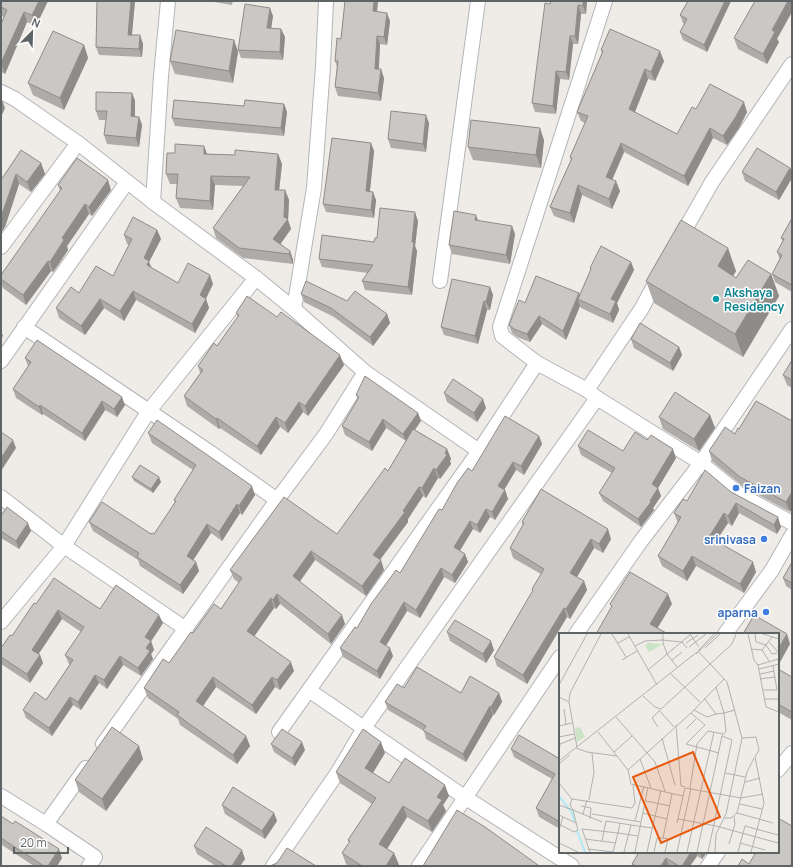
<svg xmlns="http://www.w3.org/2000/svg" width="793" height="867" font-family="Manrope,sans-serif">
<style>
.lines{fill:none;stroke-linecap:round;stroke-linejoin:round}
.street-casing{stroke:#b2b5b8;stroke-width:16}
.street{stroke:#fff;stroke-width:14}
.wall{fill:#afaba9}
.shaded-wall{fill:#8e8b89}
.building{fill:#cbc7c4;stroke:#8e8b89}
.culture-dot{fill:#0f9aa8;stroke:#fff;stroke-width:1.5}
.shop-dot{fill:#3f7fe0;stroke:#fff;stroke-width:1.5}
.labels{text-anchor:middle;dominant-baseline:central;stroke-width:3;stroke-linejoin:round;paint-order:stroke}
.culture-label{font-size:12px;font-weight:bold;fill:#0d838f;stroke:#fff;text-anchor:start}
.shop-label{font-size:12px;font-weight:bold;fill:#366cbe;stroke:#fff;text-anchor:end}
.inset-river{fill:none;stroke:#aee7f8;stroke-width:2}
.inset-road{fill:none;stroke:#b1b1af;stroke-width:1}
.view{fill:#e8590c;fill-opacity:0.15;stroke:#e8590c;stroke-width:2}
.inset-edge{fill:none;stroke:#5e6366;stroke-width:2}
</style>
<rect width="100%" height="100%" fill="#efece7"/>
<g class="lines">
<defs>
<g id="street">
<polyline points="1,92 15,99 78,143 153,202 256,278 294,309 365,372 479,451"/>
<polyline points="153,202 161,76 168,1"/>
<polyline points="679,240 712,182 792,64"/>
<polyline points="1,247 78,143"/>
<polyline points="440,281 478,1"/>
<polyline points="294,309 314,188 323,66 326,1"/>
<polyline points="24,327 211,453 277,500"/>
<polyline points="1,361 127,182"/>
<polyline points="537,363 502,336 500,327 605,1"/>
<polyline points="587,390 642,308 659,276"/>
<polyline points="1,497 64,546 186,629"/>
<polyline points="1,622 64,546 148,412 256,278"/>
<polyline points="576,634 641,541 701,463 792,329"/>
<polyline points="725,634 772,570 792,535"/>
<polyline points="310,691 466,798 572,866"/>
<polyline points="279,732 479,451 537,363 587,390 597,398 701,463 739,494 792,523"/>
<polyline points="103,744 277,500 326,434 365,372"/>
<polyline points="778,770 792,753"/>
<polyline points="1,796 46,824 86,768"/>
<polyline points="46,824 95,857 89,866"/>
<polyline points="273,866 338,772 364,728 597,398"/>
<polyline points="419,866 560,657"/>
<polyline points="708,866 718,852"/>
</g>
</defs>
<use href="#street" class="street-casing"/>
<use href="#street" class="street"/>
</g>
<g class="wall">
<polygon points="1,1 48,1 36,26 27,22 5,74 1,72 1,24 4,17 1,16"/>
<polygon points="97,1 135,1 132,35 140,35 143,44 142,57 99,55 96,47"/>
<polygon points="208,1 233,1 232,5"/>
<polygon points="345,1 378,1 377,12 390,21 387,45 380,44 379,69 384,78 381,101 338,96 335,87 337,67 335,61 341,39"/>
<polygon points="587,1 586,14 581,14 578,44 573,44 569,80 560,79 556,114 535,112 532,103 550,4"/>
<polygon points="688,1 731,1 707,52 683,40 680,32 684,24 683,23 680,15"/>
<polygon points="273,16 271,28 281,29 285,37 283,60 241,58 238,50"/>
<polygon points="734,38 777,39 779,42 767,64 738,49"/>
<polygon points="234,40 238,52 233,83 175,74 170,61"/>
<polygon points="84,45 88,58 64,110 33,95 28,83"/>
<polygon points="601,50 664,61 655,81 648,79 635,112 677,134 696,109 747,112 739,128 727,145 713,138 688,186 624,152 612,180 620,191 612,209 582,195 574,223 554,216 550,207 571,160 570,157 585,123 581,121 577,112 602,53"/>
<polygon points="132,93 135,101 135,117 139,117 142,125 139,147 107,144 104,135 106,120 99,120 96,111"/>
<polygon points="284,104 287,112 284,136 175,126 172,118 244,106"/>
<polygon points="429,123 426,152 391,148 388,139"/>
<polygon points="544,140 541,168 473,160 468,147"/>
<polygon points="371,143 374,151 370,191 376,200 374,218 326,212 323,204"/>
<polygon points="207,154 235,155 278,154 282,164 279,190 285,190 289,200 288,220 291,229 280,244 290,251 293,260 293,264 243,258 216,238 213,228 243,186 215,185 213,210 180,208 176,198 177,184 170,184 166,174"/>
<polygon points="41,163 45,174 31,192 19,184 5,227 1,180"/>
<polygon points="790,168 792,172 792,178 779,200 745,181 742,172"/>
<polygon points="58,185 111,190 92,216 89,214 67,246 68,250 59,264 53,272 51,271 26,305 3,288 1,283 1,275 60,191"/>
<polygon points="792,218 792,292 775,282 772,274 780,260 777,252 783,241 781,238"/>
<polygon points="478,220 515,234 510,264 452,254 449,245"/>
<polygon points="418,221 415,246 417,251 412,295 365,290 362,281 368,273 322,267 319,259 374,242 377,238"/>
<polygon points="157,230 161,239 149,262 152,268 178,283 213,284 206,299 209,308 195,333 136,300 124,321 104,308 85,335 59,318 56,308 79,293 113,276 129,245 127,244 124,235"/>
<polygon points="631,262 634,270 617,303 619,310 613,323 581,308 580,306 566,340 542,324 530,342 517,337 512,333 509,325 525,303 579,293 580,295 590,271 590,268"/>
<polygon points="736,271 733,276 736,278 771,274 779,296 743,357 654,303 646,281"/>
<polygon points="490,287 493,295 490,310 487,310 478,344 444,335 441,327"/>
<polygon points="301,294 347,301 387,314 390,323 373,346 334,317 304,302"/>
<polygon points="236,313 344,365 308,416 303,412 288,433 280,427 261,455 220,428 219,429 187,406 184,396 200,373 198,366 217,346 238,317"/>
<polygon points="631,339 679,347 682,355 673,371 634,348"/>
<polygon points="25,358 125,405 117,417 105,410 85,441 43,414 42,415 16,398 13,389 28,366"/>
<polygon points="792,360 792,388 787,385 783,375"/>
<polygon points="444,393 486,408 477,422 447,402"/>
<polygon points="356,395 418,413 421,421 415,430 447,449 451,459 450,461 451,464 440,479 438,478 426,498 423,496 408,519 408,522 380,560 384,570 366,596 315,560 300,582 345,624 331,644 280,604 276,609 274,608 254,636 294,671 280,690 275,687 256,714 216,687 203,706 246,736 250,746 237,764 180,725 178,719 148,698 144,688 169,663 193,633 221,609 239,583 234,579 230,570 337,534 388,471 406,441 386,428 372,451 345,435 342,426 358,399"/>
<polygon points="756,401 790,512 744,487 712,461 709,451 735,434 739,429"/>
<polygon points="710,415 715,428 699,451 663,429 659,417"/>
<polygon points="148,433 255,495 242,515 240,513 222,541 211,533 193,560 196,562 199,571 183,594 140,566 138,560 93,531 89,522 154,534 175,503 174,500 193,470 152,443"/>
<polygon points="539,436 542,444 524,475 516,470 504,490 505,490 508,499 495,520 490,517 480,533 473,529 460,551 465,554 468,562 455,583 444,577 420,618 407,611 386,646 393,656 380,679 343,657 340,648 357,628 400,573 442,510 472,471"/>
<polygon points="578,446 623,451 676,458 658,488 661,496 653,508 654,510 641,527 603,501 599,493 612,473 581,455"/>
<polygon points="132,477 161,482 153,493 134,481"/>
<polygon points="731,492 781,527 777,534 739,513 732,526 728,523 716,541 756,572 744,593 696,566 687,581 662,566 658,556 678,523 674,513"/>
<polygon points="1,516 31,531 19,549 1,538"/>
<polygon points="522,522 611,539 603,553 594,548 577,577 584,581 587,590 570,619 567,617 527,684 497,666 494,657 533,591 532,589 541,574 513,558 510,548 523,526"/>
<polygon points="792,562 792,590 786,586 783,578"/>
<polygon points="36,604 100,609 163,623 151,641 154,650 151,654 153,659 141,676 123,665 107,689 99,683 81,710 73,705 52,736 26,718 23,710 46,700 70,664 69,664 65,655 81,632 62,619 38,654 40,655 43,663 30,683 1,664 1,648 12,636"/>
<polygon points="447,632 494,650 486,663 450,641"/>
<polygon points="778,669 792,677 792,720 778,712"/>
<polygon points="404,688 461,693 499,693 502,702 494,715 493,715 466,762 426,739 424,731 388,710 385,702"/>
<polygon points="271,744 305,750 295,766 274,752"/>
<polygon points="511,749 560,759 560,829 539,817 536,808 552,779 514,757"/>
<polygon points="385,753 373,773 389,783 449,796 443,805 446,811 432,832 407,817 387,849 394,853 399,865 398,866 349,866 346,864 342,853 349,843 348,840 372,804 340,783 336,772"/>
<polygon points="143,759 106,811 79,792 75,780"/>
<polygon points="222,805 274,813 277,821 265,839 225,814"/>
<polygon points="1,816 62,858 57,866 34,866 2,845 1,846"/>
<polygon points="194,846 245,859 240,866 216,866 197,854"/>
<polygon points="639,852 707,852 702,859 697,856 690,866 633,866 632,864"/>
</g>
<g class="shaded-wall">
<polygon points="39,1 48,1 36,26 32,15"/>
<polygon points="131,1 135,1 131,43 128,35"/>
<polygon points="374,1 378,1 376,20 373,11"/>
<polygon points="583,1 587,1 586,14 583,6"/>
<polygon points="725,1 731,1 707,52 704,45"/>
<polygon points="788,1 792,1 792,12 777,39 779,42 767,64 763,54 772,30"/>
<polygon points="578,5 581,14 578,44 575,36"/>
<polygon points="270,8 273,16 270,36 267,28"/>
<polygon points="24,12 27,22 5,74 1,63"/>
<polygon points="387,13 390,21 387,45 384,37"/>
<polygon points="281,29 285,37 283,60 280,52"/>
<polygon points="140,35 143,44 142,57 139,49"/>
<polygon points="377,36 380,44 378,77 375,69"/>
<polygon points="570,36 573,44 569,80 566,72"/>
<polygon points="234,40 238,52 233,83 229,71"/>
<polygon points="84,45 88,58 64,110 60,98"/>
<polygon points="660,51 664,61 655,81 651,72"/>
<polygon points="381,69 384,78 381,101 378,93"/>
<polygon points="645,69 648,79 632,119 629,109"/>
<polygon points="556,71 560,79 556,114 553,106"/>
<polygon points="132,93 135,101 135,125 131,116"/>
<polygon points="2,100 5,108 1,117 1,102"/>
<polygon points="744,102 747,112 739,128 727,145 723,136"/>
<polygon points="284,104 287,112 284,136 281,128"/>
<polygon points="426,115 429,123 426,152 423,144"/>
<polygon points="139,117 142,125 139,147 136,138"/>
<polygon points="540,128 544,140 541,168 536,155"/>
<polygon points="710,128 713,138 688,186 684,176"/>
<polygon points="371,143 374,151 369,199 366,191"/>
<polygon points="621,143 624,152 609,187 606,177"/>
<polygon points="204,146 208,156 204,154"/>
<polygon points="278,154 282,164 278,200 275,190"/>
<polygon points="41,163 45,174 31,192 27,182"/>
<polygon points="790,168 792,172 792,178 779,200 776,192"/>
<polygon points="16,174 19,184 5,227 1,233 1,217"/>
<polygon points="211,176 215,185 213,210 210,201"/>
<polygon points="108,180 111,190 92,216 89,207"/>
<polygon points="616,181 620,191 612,209 609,199"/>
<polygon points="578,185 582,195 574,223 570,213"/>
<polygon points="285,190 289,200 288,220 291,229 277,249 273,239 284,217"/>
<polygon points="373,192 376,200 374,218 371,210"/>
<polygon points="85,204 89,214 67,246 68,250 53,272 50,262 62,238"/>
<polygon points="415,212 418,221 415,246 417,251 412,295 408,287 412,242"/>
<polygon points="476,215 479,223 475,220"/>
<polygon points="512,226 515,234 510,264 506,255"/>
<polygon points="157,230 161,239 149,262 152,270 150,275 144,258"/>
<polygon points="728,248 736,271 726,288 718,266"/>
<polygon points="290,251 293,260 293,264 289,254"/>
<polygon points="48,261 51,271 26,305 23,295"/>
<polygon points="631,262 634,270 617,303 619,310 613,323 610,314 611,299"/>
<polygon points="771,274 779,296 743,357 735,334"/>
<polygon points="210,275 213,284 205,300 206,299 209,308 195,333 192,324 200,295"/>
<polygon points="490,287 493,295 490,310 486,302"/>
<polygon points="133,291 136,300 124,321 120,311"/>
<polygon points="579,293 582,301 578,299 580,306 566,340 563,331"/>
<polygon points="100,299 104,308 85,335 81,326"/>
<polygon points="484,301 487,310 478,344 475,336"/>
<polygon points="387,314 390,323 373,346 370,337"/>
<polygon points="539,316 542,324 530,342 527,334"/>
<polygon points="1,331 3,336 1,339"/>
<polygon points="679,347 682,355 673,371 670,363"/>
<polygon points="340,355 344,365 308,416 305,406"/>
<polygon points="122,397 125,405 117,417 114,409"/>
<polygon points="483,399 486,408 477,422 474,413"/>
<polygon points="102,401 105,410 85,441 82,433"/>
<polygon points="299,402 303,412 288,433 285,423"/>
<polygon points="40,405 43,414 42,415 39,407"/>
<polygon points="418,413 421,421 406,442 403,434"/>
<polygon points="710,415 715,428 699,451 694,439"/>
<polygon points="276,417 280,427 261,455 257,446"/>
<polygon points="217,418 220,428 219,429 216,419"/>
<polygon points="383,419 386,428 372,451 369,442"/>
<polygon points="539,436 542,444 524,475 521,466"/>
<polygon points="13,440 16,448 1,471 1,458"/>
<polygon points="447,449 451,459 450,461 451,464 440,479 436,470"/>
<polygon points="673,449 676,458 658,488 661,496 653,508 654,510 641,527 638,519 650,501 652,484"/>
<polygon points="513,462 516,470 501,495 498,486"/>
<polygon points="434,468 438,478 426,498 422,488"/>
<polygon points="159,477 161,482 153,493 151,489"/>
<polygon points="252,486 255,495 242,515 239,506"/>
<polygon points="419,487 423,496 408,519 408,522 376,565 373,555"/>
<polygon points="505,490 508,499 495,520 492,512"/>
<polygon points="792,492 792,508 790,512 786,502"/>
<polygon points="736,503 739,513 732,526 728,516"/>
<polygon points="237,504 240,513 222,541 219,532"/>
<polygon points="486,509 490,517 480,533 477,525"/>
<polygon points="724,513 728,523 712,547 709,537"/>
<polygon points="778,517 781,527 777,534 774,525"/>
<polygon points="470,521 473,529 457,555 454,547"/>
<polygon points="28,523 31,531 19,549 16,541"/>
<polygon points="207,524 211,533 190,565 187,556"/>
<polygon points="608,529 611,539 603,553 599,544"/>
<polygon points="591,539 594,548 574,582 570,573"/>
<polygon points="311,551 315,560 296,586 293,576"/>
<polygon points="465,554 468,562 455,583 452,575"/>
<polygon points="692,556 696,566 687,581 683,571"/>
<polygon points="381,560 384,570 366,596 362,586"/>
<polygon points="196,562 199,571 183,594 180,585"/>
<polygon points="753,562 756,572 744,593 740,584"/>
<polygon points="441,568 444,577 420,618 416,610"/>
<polygon points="584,581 587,590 570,619 566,609"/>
<polygon points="277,594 280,604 276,609 273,600"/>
<polygon points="668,594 672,604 654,634 650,624"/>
<polygon points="271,598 274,608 251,641 247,631"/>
<polygon points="404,602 407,611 383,650 380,642"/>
<polygon points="564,608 567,617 527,684 523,675"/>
<polygon points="58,610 62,619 36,658 32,650"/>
<polygon points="159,615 163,623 148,646 145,637"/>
<polygon points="342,615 345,624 331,644 328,634"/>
<polygon points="787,634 790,644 778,666 778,649"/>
<polygon points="151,641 154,650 151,654 153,659 141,676 138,668 146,648"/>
<polygon points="491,641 494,650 486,663 483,654"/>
<polygon points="390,648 393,656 380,679 377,671"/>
<polygon points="40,655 43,663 30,683 27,674"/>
<polygon points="120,656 123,665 107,689 104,680"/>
<polygon points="291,662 294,671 280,690 277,680"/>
<polygon points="95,675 99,683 81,710 78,702"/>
<polygon points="213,677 216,687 200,710 196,701"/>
<polygon points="272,677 275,687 256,714 252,705"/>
<polygon points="499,693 502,702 494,715 491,707"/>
<polygon points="70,697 73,705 52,736 49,728"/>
<polygon points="490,706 493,715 466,762 463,754"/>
<polygon points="246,736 250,746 237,764 233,755"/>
<polygon points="302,742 305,750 295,766 292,758"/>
<polygon points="381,742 385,753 369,779 365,768"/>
<polygon points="139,746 143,759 106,811 102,799"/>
<polygon points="445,785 449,796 443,805 446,811 432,832 428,821 437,797"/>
<polygon points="403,806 407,817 383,855 379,844"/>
<polygon points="274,813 277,821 265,839 262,831"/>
<polygon points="59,849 62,858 57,866 48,866"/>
<polygon points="242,850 245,859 240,866 232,866"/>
<polygon points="691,852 696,852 697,856 690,866 682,866"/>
<polygon points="700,852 707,852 702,859"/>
<polygon points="394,853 399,865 398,866 386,866"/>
<polygon points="666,858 669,866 661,866"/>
</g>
<g class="building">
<polygon points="1,1 39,1 32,15 24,12 1,63 1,24 7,10 1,7"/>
<polygon points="97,1 131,1 128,35 140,35 139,49 96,47"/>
<polygon points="345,1 374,1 373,11 387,13 384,37 377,36 375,69 381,69 378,93 335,87 338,61 335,61 337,38 341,39"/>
<polygon points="551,1 583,1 583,6 578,5 575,36 570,36 566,72 556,71 553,106 532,103 545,3 550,4"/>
<polygon points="688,1 725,1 704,45 680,32 687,19 680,15"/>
<polygon points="755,1 788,1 772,30 775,32 763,54 734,38"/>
<polygon points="245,4 270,8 267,28 281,29 280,52 238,50"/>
<polygon points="610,29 660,51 651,72 645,69 629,109 677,134 692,107 696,109 710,84 744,102 735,118 723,136 710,128 684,176 621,143 606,177 616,181 609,199 578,185 570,213 550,207 572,158 570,157 588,116 577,112 603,51 601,50"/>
<polygon points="176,30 234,40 229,71 170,61"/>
<polygon points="53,31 84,45 60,98 28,83"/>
<polygon points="96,92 132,93 131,116 139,117 136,138 104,135 107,111 96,111"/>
<polygon points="174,100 244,106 245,100 284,104 281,128 172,118"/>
<polygon points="391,111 426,115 423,144 388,139"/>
<polygon points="471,120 540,128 536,155 468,147"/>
<polygon points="332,138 371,143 366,191 373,192 371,210 323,204"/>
<polygon points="175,144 204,146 204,154 235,155 235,150 278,154 275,190 285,190 284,217 288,219 273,239 290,251 289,254 239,248 213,228 250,177 211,176 210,201 176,198 178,174 166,174 167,153 175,153"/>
<polygon points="757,148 790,168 776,192 742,172"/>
<polygon points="21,150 41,163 27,182 16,174 1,217 1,180"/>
<polygon points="77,158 108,180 89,207 85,204 62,238 64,240 55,254 50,262 48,261 23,295 1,279 1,275 62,188 58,185"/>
<polygon points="380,208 415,212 412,242 414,242 408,287 362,281 373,265 319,259 322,235 374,242 375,238 377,238"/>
<polygon points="454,211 476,215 475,220 512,226 506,255 449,245"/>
<polygon points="133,217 157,230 144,258 149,261 147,265 178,283 188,263 210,275 200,295 206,299 192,324 133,291 120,311 100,299 81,326 56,308 71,287 79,293 96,266 113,276 132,239 124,235"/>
<polygon points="792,218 792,285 772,274 782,255 777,252 784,239 781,238"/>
<polygon points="681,220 728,248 718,266 736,278 748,260 771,274 735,334 646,281"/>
<polygon points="601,246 631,262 611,299 616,301 610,314 578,299 591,269 590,268"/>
<polygon points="536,276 579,293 563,331 539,316 527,334 514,329 509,325 519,300 525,303"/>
<polygon points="452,279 490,287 486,302 484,301 475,336 441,327"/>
<polygon points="306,281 347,301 355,291 387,314 370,337 331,308 301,294"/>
<polygon points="247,296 277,317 281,312 340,355 305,406 299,402 285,423 276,417 257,446 217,418 216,419 184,396 203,370 198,366 214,343 217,346 239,315 236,313"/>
<polygon points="640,323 679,347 670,363 631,339"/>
<polygon points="37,340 122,397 114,409 102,401 82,433 40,405 39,407 13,389 31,362 25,358"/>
<polygon points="792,360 792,380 783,375"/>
<polygon points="365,376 418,413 403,434 383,419 369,442 342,426 359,397 356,395"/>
<polygon points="453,379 483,399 474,413 444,393"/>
<polygon points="675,392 710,415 694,439 659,417"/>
<polygon points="756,401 792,421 792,492 786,502 740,477 709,451 725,427 735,434 738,428 739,429"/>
<polygon points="505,416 539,436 521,466 513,462 498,486 505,490 492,512 486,509 477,525 470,521 454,547 465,554 452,575 441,568 416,610 404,602 380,642 390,648 377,671 340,648 355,627 357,628 371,604 396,570 400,573 439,509 442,510 457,483 468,468 472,471"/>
<polygon points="157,420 252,486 239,506 237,504 219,532 207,524 187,556 196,562 180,585 137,557 139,553 89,522 102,502 151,534 152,533 154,534 176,501 174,500 196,465 148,433"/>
<polygon points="413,429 447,449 445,453 447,455 436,470 434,468 422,488 419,487 403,511 405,512 373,555 381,560 362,586 311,551 293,576 342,615 328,634 277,594 273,600 271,598 247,631 291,662 277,680 272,677 252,705 213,677 196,701 246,736 233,755 177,715 179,712 144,688 163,659 169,663 191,632 193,633 214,604 221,609 242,578 230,570 284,497 337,534 385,468 388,471"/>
<polygon points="588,430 623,451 635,432 647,440 651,435 673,449 652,484 658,488 650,501 651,502 638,519 599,493 615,468 578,446"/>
<polygon points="1,432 13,440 1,458"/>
<polygon points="140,465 159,477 151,489 132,477"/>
<polygon points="705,470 731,492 778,517 774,525 736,503 728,516 724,513 709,537 753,562 740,584 692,556 683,571 658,556 681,517 674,513 683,499 687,501"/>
<polygon points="541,489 608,529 599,544 591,539 570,573 584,581 566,609 564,608 523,675 494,657 533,590 532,589 544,569 510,548 524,523 522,522"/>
<polygon points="7,507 28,523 16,541 1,531 1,516"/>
<polygon points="792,562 792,583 783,578"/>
<polygon points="630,572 668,594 650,624 668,634 596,634 612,606 610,604"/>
<polygon points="54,578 100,609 116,585 159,615 145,637 151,641 146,648 150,651 138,668 120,656 104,680 95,675 78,702 70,697 49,728 23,710 35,692 46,700 73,660 65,655 84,627 58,610 32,650 40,655 27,674 1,657 1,648 10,635 12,636 34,603 36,604"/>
<polygon points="754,615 787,634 778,649 778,634 743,634"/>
<polygon points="455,620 491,641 483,654 447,632"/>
<polygon points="417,667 461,693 470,676 499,693 491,707 490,706 463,754 423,730 426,726 385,702 397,684 404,688"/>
<polygon points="778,669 792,677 792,712 778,704"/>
<polygon points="112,727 139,746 102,799 75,780"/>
<polygon points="282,729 302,742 292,758 271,744"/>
<polygon points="363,729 381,742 365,768 389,783 405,758 445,785 437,797 442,800 428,821 403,806 379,844 394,853 386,866 362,866 342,853 350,841 348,840 376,798 336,772"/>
<polygon points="519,735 560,759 560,822 536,808 555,774 511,749"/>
<polygon points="233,787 274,813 262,831 222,805"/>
<polygon points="457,810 485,827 538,865 537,866 423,866"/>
<polygon points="1,816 13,824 15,821 59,849 48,866 44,866 1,838"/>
<polygon points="778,818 792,826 792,863 790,866 738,866 742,859 749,864 756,852 778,852"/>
<polygon points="206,827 242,850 232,866 226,866 194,846"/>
<polygon points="287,848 316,866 270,866 277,863"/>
<polygon points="639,852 691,852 682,866 679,866 666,858 661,866 636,866 632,864"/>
</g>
<circle class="culture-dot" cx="716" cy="299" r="4"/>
<g class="shop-dot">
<circle cx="736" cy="488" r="4"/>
<circle cx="764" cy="539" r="4"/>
<circle cx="766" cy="612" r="4"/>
</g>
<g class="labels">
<g class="culture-label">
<text x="724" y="292">Akshaya<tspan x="724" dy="14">Residency</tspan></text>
</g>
<g class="shop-label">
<text x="744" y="488" text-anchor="start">Faizan</text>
<text x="756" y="539">srinivasa</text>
<text x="758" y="612">aparna</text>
</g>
</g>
<g transform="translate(559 633)">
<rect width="220" height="220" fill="#efece7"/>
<path d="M89,10L104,11L90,19L86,12ZM21,94L26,104L18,109L16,95Z" fill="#cce4c6"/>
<path class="inset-river" d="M0,163L13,180L15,188M18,198L26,219"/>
<path class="inset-road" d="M53,1L67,24M69,1L98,52M104,1V10L108,21L118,34M131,1L140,14M155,1L139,18L168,49L183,105L167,181L157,201L156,219M189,1L195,27L199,32L207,74L220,79M196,1L197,9L207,12L213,21L218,20M204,1L220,6M210,9L220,20M59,10L70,4M127,10L139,2M76,13L86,8L103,7L123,9L128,15M130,14L147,1M146,15L161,1M192,16L203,17L210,28M203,17L213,4M137,21L158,1M63,27L78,18M113,27L123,19M199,32L220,26M200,36L220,31M89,37L132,1M112,41L141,69M201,41L215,38M201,46L216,44M0,52L28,1M204,57H218L214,33M84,63L96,74L102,76L173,11L177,1M0,64L10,69L18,114M145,65L157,81L165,80L157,54M206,66H220M10,69L11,60L42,1M5,76L7,91M100,77L115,94M135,77L148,84L157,81M132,80L146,92L127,111L160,120M57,84L96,129L106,158M117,92L122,153L126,154M0,93L13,90M99,94L93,85L101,77M127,96L137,86M39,99L69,137L72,151L124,163M220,101V126M0,104L15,101M103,105L116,152M183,105L197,104L200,117L196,124L205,170L192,219M17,115L28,119L58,123M55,119L73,103M0,120L1,111L16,105M81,126L92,155M0,128L138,19M0,131L11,122M69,137L132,80L165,46M166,140L186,144M186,149L201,145M0,150L13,166L73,175L76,170L74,152M131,155L138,111L149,98L164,101M30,167L35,139L33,120M87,168L111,173M181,171L203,176M0,172L14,177L11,172L13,166M22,173L32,175L31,186M84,180L108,186M178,180L214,190M24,181L28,167M33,181L82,189M0,182L17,190M166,185H172L178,180L188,139L195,125M119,186L157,193L219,210M76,188L85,153M118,190L126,155L182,165L204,161M0,191L15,199L19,197M23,196L59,200L61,190M23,196L31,219M0,197L4,184M19,197L14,177L43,189M104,205L109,206L106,219M26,206L57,210M43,208L47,188L72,192M0,210L19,219M181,210L206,217M170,211L176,191L175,183M29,216L54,219M54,219L59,200L79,203M65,219L72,192L93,195M76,219L89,154M88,219L102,157M95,219L98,205H104L113,161M118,219L132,155M128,219L155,99M138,219L163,103L167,98L165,80L176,77M149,219L173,107L163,103M179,219L186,193L219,202"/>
<path class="view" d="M134,119L161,184L102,210L74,144Z"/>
<rect width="220" height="220" class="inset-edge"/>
</g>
<rect width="793" height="867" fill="none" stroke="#5e6366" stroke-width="4"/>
<g transform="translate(32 32) rotate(23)" stroke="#ffffff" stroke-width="3" paint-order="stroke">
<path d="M0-3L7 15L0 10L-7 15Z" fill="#5e6366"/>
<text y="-6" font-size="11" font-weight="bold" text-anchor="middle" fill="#5e6366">N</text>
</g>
<path d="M14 847v6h54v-6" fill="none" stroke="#5e6366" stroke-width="2"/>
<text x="20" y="847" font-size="12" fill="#5e6366" stroke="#ffffff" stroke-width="3" paint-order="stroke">20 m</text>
</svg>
